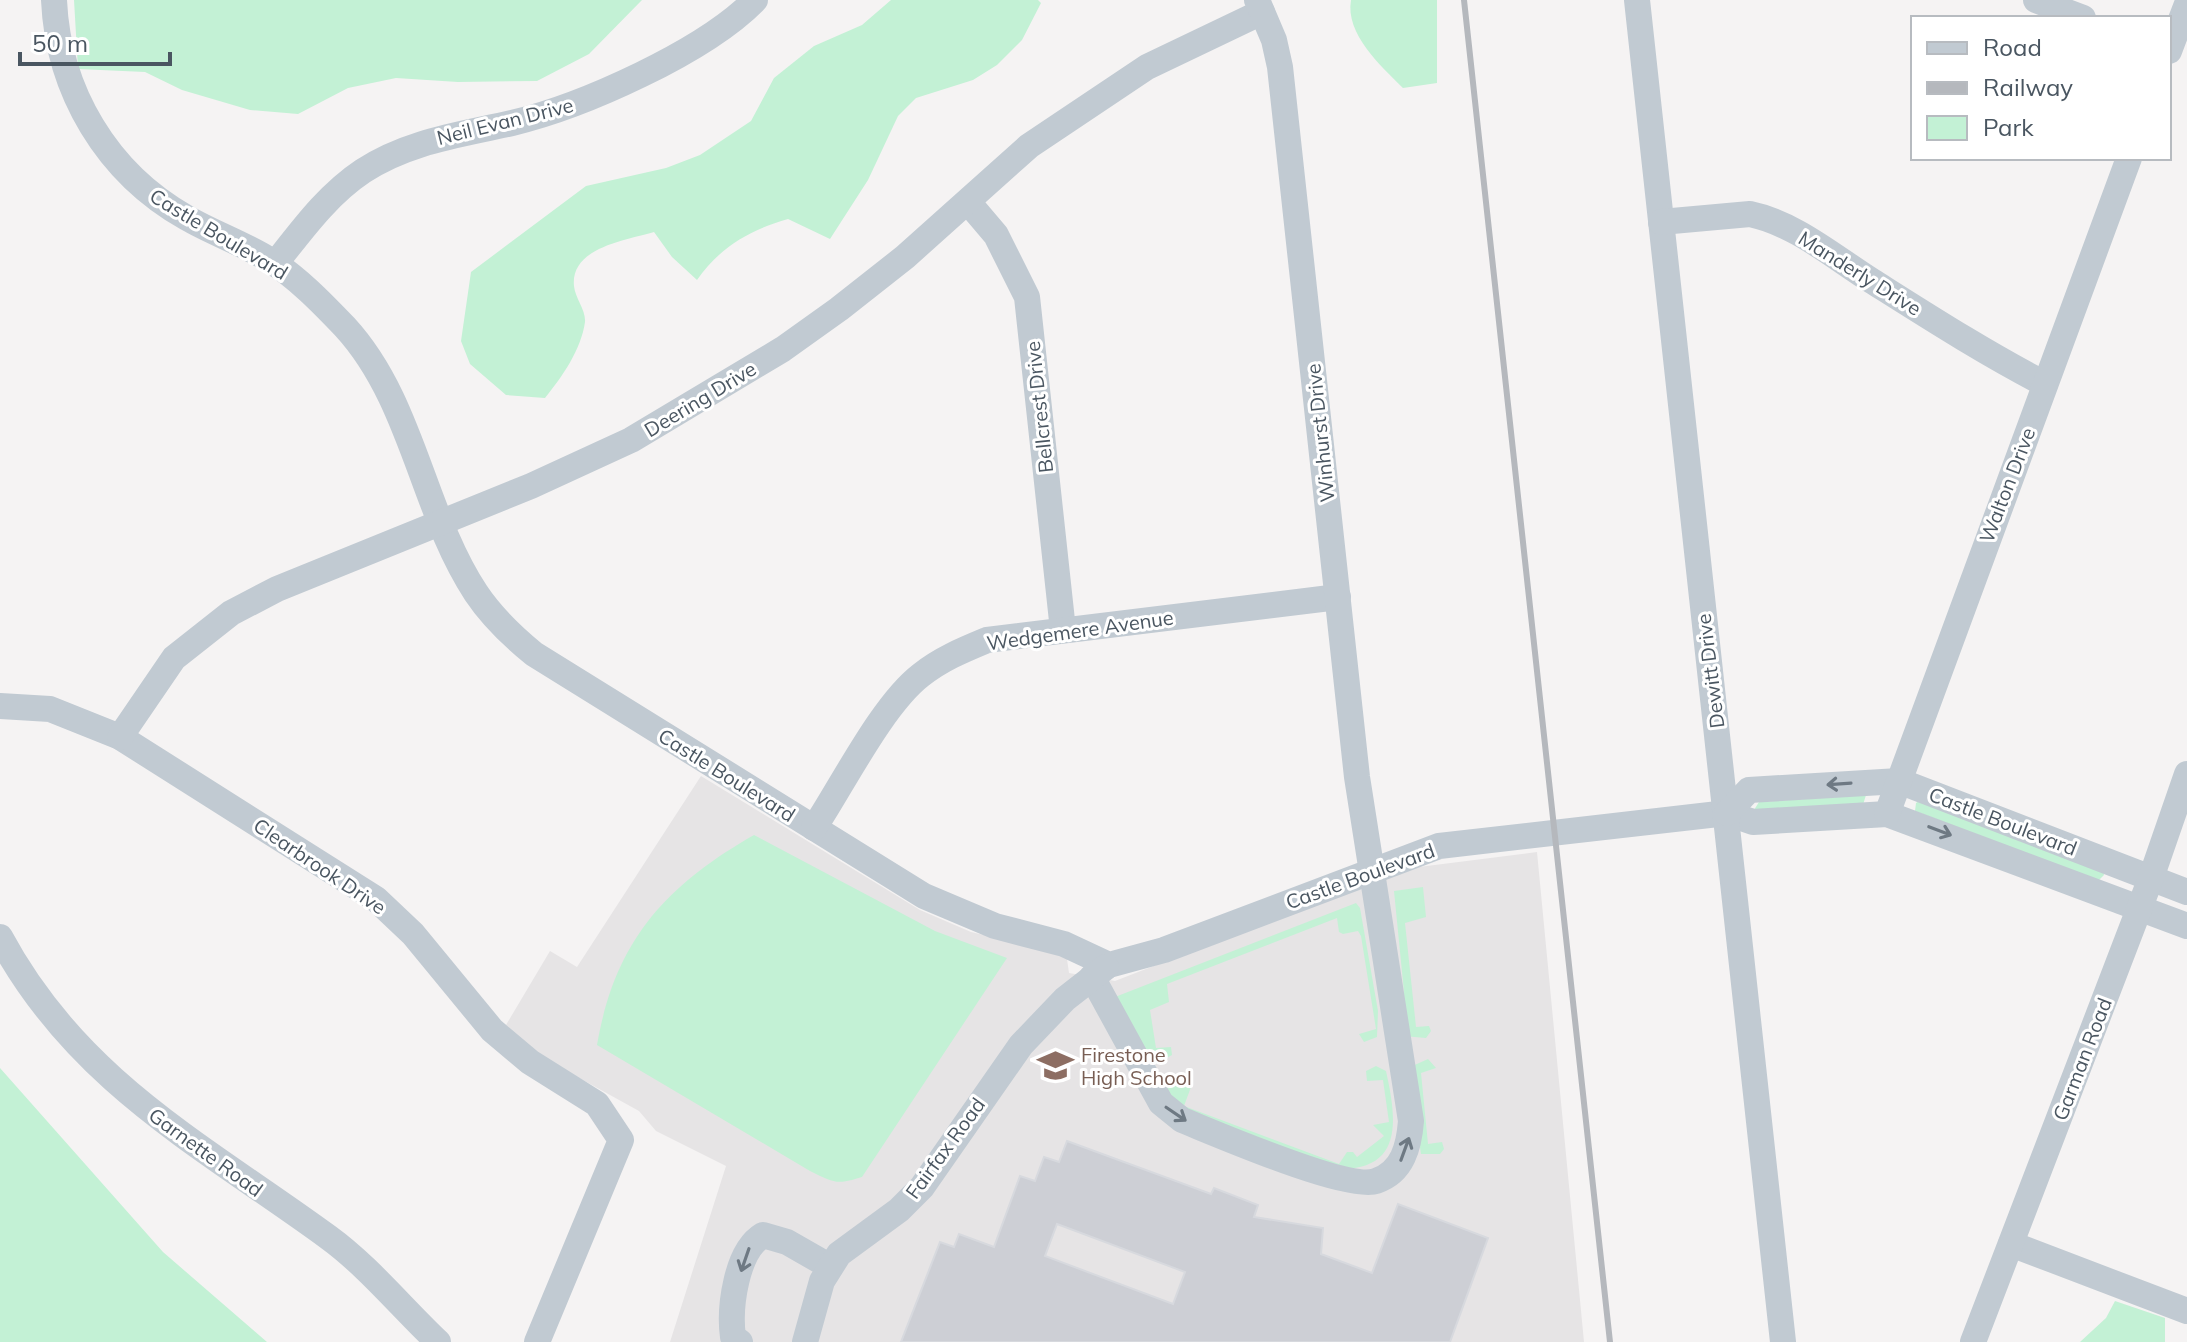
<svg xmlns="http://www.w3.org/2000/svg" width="2187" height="1342" font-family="Mulish,sans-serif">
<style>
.education{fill:#e6e4e5}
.green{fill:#c3f1d5}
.building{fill:#cdcfd5;stroke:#d7d9de;stroke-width:2;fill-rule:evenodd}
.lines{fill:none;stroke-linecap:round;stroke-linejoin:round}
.minor{stroke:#c1cad2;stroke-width:26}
.rail{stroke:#b5b8bd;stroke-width:6}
.oneway{stroke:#6e7983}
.labels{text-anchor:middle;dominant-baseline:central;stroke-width:6;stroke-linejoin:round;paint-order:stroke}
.street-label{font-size:20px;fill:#4a5661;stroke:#fff}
.education-label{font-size:20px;fill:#785e54;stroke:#fff;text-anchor:start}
</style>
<rect width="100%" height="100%" fill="#f5f3f3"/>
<polygon class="education" points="701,776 920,910 971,932 1058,952 1067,959 1069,973 1115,981 1403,869 1537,852 1584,1342 670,1342 726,1166 656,1131 639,1111 534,1053 506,1025 550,951 577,967"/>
<g class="green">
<polygon points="74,0 642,0 589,54 537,81 458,82 396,78 348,88 298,114 250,110 182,90 145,72 78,69"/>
<path d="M891,0H1038L1041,3L1022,40L997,65L973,80L916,98L898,116L868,180L830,239L788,219C750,230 720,247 697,280L672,257L654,232C628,240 570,247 574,286C575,298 586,310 585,322C581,350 562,377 545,398L506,395L470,364L461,341L471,272L586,186L666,168L700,155L751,121L774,78L814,46L862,25Z"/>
<path d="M1351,0H1437V83L1403,88C1381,66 1345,34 1351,0Z"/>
<polygon points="1866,795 1862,808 1754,810 1759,802"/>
<polygon points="1922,799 2103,869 2104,875 2098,881 1915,811 1916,803"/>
<path d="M754,835L935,931L1007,958L862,1177C837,1185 834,1183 810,1171L597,1045C615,941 665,886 754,835Z"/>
<polygon points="1423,887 1426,917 1405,923 1416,1027 1429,1026 1431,1031 1426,1038 1403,1036 1404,992 1394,891"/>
<polygon points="1356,903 1360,908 1378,1011 1377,1037 1364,1042 1359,1034 1376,1029 1361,936 1358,931 1343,934 1339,932 1337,918 1167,984 1169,1002 1150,1010 1156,1048 1171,1047 1172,1055 1150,1067 1115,997"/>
<polygon points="1428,1059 1436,1068 1421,1073 1428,1144 1442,1142 1444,1149 1440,1154 1421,1154 1408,1068"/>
<path d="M1376,1066L1386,1071C1396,1117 1405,1170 1339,1169L1177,1108L1166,1085C1175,1081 1184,1079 1191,1087L1184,1106L1339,1164L1347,1152H1353L1357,1157L1384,1136L1373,1125L1389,1122L1383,1080L1367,1081L1366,1071Z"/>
<polygon points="0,1068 163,1252 267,1342 0,1342"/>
<polygon points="2115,1301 2165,1318 2165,1342 2080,1342 2106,1318"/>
</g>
<path class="building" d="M1067,1141L1211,1194L1214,1188L1258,1205L1254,1217L1323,1228L1321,1254L1372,1273L1398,1204L1488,1238L1450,1342H901L940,1242L954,1247L959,1234L994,1247L1020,1176L1035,1181L1044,1157L1059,1162ZM1057,1224L1185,1272L1173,1304L1045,1256Z"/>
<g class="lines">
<g class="minor">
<path d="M54,0C58,91 107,173 187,218C213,233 242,243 268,259C297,277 322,303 345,327C413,401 422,511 476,593C492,617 512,636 534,654L924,896L995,926L1064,944L1109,965L1164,950L1439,846L1727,813L1753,822L1887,814L2187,926"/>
<polyline points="1637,0 1783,1342"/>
<polyline points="2036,0 2083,18"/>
<polyline points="2169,51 2187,4"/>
<polyline points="968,202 996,235 1027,297 1063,630"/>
<path d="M1661,222L1750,214C1794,223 1834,257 1872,281C1929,317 1985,353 2045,384"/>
<path d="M275,264C302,230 327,195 363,171C409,141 460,135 512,123C583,106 704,52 755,0"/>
<polyline points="0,706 50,709 120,737 376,899 413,934 492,1030 530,1062 597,1104 621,1140 537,1342"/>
<polyline points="120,737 174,658 231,613 277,589 531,486 631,440 783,349 839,309 905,257 1029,146 1147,67 1262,12"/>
<polyline points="1727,813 1749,790 1899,781 2187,892"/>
<polyline points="1887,814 2129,158"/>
<path d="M814,828C842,786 882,705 921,675C941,659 963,650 987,640L1338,597"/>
<path d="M0,937C77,1081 202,1145 328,1237C368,1266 402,1308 438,1342"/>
<path d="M1092,977L1161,1103L1182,1120C1217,1134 1348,1191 1376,1181C1403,1172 1409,1146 1411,1121L1357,777L1280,67L1274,40L1257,0"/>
<polyline points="2011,1244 2187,1311"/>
<path d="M740,1342L733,1337C729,1308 736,1251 763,1235L787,1242L829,1266"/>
<polyline points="805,1342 822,1281 839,1254 899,1210 922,1187 1021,1045 1065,999 1106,967"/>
<polyline points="1973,1342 2151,878 2187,774"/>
</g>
<polyline class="rail" points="1464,0 1610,1342"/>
</g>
<defs><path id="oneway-shaft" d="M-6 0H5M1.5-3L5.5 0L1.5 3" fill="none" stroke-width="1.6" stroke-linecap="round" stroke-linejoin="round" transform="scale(2)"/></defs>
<g class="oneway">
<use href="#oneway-shaft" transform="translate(1839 784) rotate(176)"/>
<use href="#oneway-shaft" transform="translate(1940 831) rotate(21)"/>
<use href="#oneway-shaft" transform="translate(1176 1114) rotate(34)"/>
<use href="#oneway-shaft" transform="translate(1405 1149) rotate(-70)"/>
<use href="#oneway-shaft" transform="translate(745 1260) rotate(109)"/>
</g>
<defs>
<symbol id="school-bare" viewBox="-9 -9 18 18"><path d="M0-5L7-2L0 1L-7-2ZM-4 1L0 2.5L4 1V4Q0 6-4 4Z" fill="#8d6e63" stroke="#fff" stroke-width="2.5" paint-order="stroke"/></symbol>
</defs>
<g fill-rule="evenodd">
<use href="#school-bare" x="1030" y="1040" width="51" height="51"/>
</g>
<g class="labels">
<g class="street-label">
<text transform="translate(505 121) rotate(-14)">Neil Evan Drive</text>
<text transform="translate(219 234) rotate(31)">Castle Boulevard</text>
<text transform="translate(1860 273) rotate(32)">Manderly Drive</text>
<text transform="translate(700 399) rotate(-31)">Deering Drive</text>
<text transform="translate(1039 407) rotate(-96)">Bellcrest Drive</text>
<text transform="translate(1320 433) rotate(-96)">Winhurst Drive</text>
<text transform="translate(2007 485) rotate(-69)">Walton Drive</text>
<text transform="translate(1080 630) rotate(-8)">Wedgemere Avenue</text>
<text transform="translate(1710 671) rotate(-97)">Dewitt Drive</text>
<text transform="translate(727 775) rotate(32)">Castle Boulevard</text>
<text transform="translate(2003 821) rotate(21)">Castle Boulevard</text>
<text transform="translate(320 866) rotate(34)">Clearbrook Drive</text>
<text transform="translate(1360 876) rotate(-20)">Castle Boulevard</text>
<text transform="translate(2082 1059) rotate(-69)">Garman Road</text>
<text transform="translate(945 1148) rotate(-54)">Fairfax Road</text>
<text transform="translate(206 1152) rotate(36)">Garnette Road</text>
</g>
<g class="education-label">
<text x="1081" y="1054">Firestone<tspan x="1081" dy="23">High School</tspan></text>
</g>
</g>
<rect x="1911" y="16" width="260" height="144" fill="#ffffff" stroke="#b7bbc0" stroke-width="2"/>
<rect x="1927" y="42" width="40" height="12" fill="#c1cad2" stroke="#b7bbc0" stroke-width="2"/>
<text x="1983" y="56" font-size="24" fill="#4a5661">Road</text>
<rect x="1927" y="82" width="40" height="12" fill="#b5b8bd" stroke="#b7bbc0" stroke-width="2"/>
<text x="1983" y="96" font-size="24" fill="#4a5661">Railway</text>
<rect x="1927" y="116" width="40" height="24" fill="#c3f1d5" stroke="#b7bbc0" stroke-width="2"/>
<text x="1983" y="136" font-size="24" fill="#4a5661">Park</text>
<path d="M20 52v12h150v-12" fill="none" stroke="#4a5661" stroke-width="4"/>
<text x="32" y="52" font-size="24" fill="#4a5661" stroke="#ffffff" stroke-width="6" paint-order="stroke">50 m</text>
</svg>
